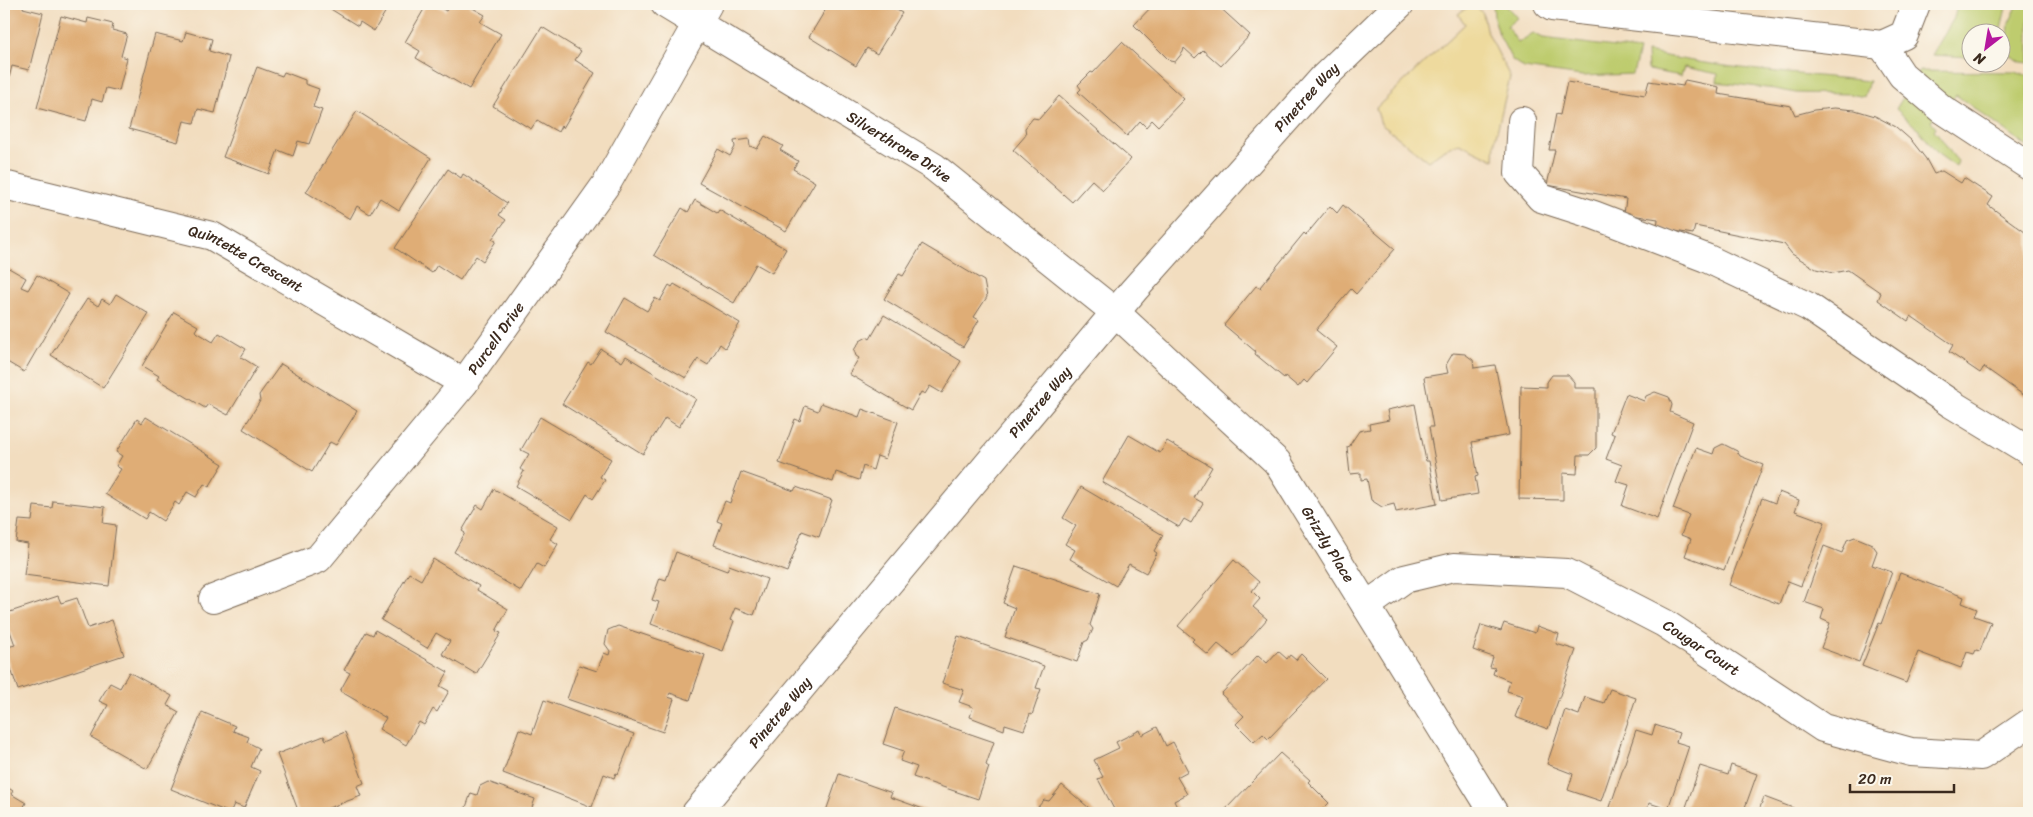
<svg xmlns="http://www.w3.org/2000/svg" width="2033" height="817" font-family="Sriracha,sans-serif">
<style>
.green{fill:#becc6e;stroke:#7c7b46}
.sand{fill:#eeda9e;stroke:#94825e}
.building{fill:#dfad76}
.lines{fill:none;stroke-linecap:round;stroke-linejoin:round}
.minor-casing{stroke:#7b6956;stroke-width:30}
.minor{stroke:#fff;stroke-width:28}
.labels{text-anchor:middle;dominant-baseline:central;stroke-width:4;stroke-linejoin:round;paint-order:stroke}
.street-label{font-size:15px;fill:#3b2a1e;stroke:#fbf7ec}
</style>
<rect width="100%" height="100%" fill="#fbf7ec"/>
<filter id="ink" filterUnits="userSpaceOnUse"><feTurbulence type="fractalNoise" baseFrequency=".02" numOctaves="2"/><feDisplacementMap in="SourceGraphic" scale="10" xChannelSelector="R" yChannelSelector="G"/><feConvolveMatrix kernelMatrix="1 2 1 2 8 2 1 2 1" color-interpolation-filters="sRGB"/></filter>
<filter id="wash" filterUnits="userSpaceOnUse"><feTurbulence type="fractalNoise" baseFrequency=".0096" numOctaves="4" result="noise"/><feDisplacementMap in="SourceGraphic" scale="20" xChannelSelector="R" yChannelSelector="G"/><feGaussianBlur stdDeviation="1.12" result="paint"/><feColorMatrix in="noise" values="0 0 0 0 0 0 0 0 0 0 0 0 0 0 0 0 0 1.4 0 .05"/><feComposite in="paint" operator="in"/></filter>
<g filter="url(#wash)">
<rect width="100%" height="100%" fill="#f2ddbf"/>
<g class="green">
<polygon points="1493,4 1505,4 1517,18 1507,26 1518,43 1533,33 1543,38 1639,50 1633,74 1582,76 1524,68 1512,60 1499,35 1494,17"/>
<polygon points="1957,4 2007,4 2000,32 1970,32 1970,57 1932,55 1954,18"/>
<polygon points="2018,4 2029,4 2029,63 2021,62 2007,53 2009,23"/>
<path d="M1647,52C1719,69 1795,73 1869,81L1864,97L1851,94L1796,93L1775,89L1717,82L1718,74L1684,67L1681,76L1648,70Z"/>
<path d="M1919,71L2015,72L2029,76V148L1956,95L1931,121L1936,127L1934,130C1944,140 1948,151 1958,161L1956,167L1938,154L1919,130L1896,109Z"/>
</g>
<polygon class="sand" points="1472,4 1483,13 1486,29 1510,77 1495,140 1494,160 1459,143 1443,150 1428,161 1381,124 1376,108 1465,24 1458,14"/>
<g id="blocks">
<g class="building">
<polygon points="4,4 24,4 23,8 43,13 29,70 12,66 9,78 4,77"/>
<polygon points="328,4 390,4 374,31 360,22 358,26 329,8 330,5"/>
<polygon points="427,4 434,4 446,11 450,4 470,4 469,6 485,15 480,22 501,34 469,89 416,58 420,51 405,42"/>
<polygon points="829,4 886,4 902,13 877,54 867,48 856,66 809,37"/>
<polygon points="1154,4 1216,4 1250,35 1221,66 1203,50 1195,58 1184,48 1183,52 1175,62 1170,61 1134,25"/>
<polygon points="61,16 87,23 88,18 113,24 112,30 127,34 121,56 127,58 119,91 106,88 102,102 92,99 86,121 37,108"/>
<polygon points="542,27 581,51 575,60 595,73 563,128 561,126 558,132 537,120 531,129 493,106"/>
<polygon points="186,32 212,39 209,51 229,57 215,113 198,109 194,123 184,121 178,142 129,129 155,34 183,41"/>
<polygon points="1122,42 1184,99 1158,126 1152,120 1146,127 1140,121 1127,136 1078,92 1081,89 1078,85 1091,72 1093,73"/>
<polygon points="257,67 282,76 284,72 305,80 305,84 319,89 313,107 322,110 309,144 298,141 293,156 278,150 269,174 223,157"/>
<polygon points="1685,80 1719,87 1718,94 1791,106 1795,115 1814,110 1834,108 1855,110 1875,116 1896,127 1912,141 1926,159 1934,174 1942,171 1961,183 1964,178 1993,197 1988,205 2029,235 2029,399 1984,367 1980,373 1949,352 1953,345 1911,316 1908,321 1878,300 1881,293 1848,270 1833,273 1816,269 1792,254 1784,244 1695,226 1693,234 1657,228 1658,219 1624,214 1626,199 1547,185 1555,150 1549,150 1556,114 1560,115 1567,82 1645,95 1649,81 1683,86"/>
<polygon points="1059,96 1131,159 1103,190 1092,180 1072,202 1013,150 1026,135 1025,128 1033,118 1039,119"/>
<polygon points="357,111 431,158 399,210 380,198 370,214 357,206 350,219 306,192"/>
<polygon points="765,136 783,146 780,150 798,161 793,169 815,182 786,231 699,183 718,149 730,156 735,147 734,141 749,139 750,146 757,149"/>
<polygon points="448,169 461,178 463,174 507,203 499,215 506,220 492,239 496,241 483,261 476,256 460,280 437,265 432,273 395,248"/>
<polygon points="695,200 717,213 719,210 786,249 772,273 756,264 734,303 654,255 682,208 688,212"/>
<polygon points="1343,205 1395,249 1356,294 1351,289 1316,330 1337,347 1307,383 1304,380 1298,387 1285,376 1284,378 1255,354 1256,352 1224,325 1256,286 1262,289 1260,287 1304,233 1306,235 1330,206 1337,213"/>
<polygon points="922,244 984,281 987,297 974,317 979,320 963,347 884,299 899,274 903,276"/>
<polygon points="7,267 26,278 21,287 28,290 37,275 69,294 24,372 4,360 4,272"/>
<polygon points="674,284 740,323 725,348 720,344 708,365 698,359 686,378 606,332 625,298 647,311 655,298 660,301 669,285 672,287"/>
<polygon points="116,294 149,314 103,388 51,355 87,299 98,306 102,299 110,304"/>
<polygon points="174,312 198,326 195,331 213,342 219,333 246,349 241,357 257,367 228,415 208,404 205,408 157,379 159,376 142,366"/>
<polygon points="884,315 961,361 942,393 930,386 925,394 921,392 911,410 849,374 859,358 856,356 854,350 860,341 867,337 870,339"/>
<polygon points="601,349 622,362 626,356 696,399 679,427 665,418 643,454 562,404 588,362 591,364"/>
<polygon points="1453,353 1465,354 1473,360 1474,368 1495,365 1509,435 1472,442 1478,476 1475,477 1478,494 1442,500 1429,427 1433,427 1424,377 1448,373 1446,365"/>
<polygon points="281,364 357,411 336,445 330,442 312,472 243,429 260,401 259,395"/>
<polygon points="1552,375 1568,375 1574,382 1574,388 1596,388 1596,448 1589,455 1578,455 1577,474 1563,473 1563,500 1519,499 1521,386 1547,387 1547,382"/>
<polygon points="1655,392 1669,397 1672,405 1670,412 1693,422 1657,519 1622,506 1629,485 1616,481 1622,465 1606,459 1615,435 1611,433 1626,394 1644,401 1646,396"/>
<polygon points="821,403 859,417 862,409 898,422 885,459 877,456 873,470 863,466 859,480 836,472 833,482 779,463 795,419 800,421 805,406 818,411"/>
<polygon points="1415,404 1426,461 1429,461 1437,504 1396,512 1394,504 1382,507 1371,500 1367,479 1361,480 1361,473 1350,474 1347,447 1350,446 1351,443 1359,431 1370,429 1369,424 1389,420 1387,410"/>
<polygon points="146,417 223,464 209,487 204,484 196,497 187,492 179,505 175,502 163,521 149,512 145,519 105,494 121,469 116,466 122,456 116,452 137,419 142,423"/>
<polygon points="540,417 611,459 600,477 605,480 593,499 587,494 572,519 516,486 524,471 520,469 529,454 521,450"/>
<polygon points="1129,435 1160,453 1167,441 1212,467 1194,498 1203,503 1191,523 1184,519 1179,527 1102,482"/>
<polygon points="1723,444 1737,451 1740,456 1763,465 1724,570 1685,556 1691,539 1681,535 1689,515 1673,509 1696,448 1713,454 1715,448"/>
<polygon points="741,472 794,491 796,487 832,500 819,537 802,531 787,572 714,545 722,523 717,521 725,501 730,503"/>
<polygon points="1081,487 1163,535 1154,551 1157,553 1146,573 1129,564 1116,586 1070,559 1075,550 1065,544 1076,526 1063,518"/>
<polygon points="494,489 558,526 550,539 558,544 544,568 537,564 521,591 454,552 465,533 462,531 477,505 483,509"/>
<polygon points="1779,492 1799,500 1795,511 1825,522 1801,586 1788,581 1779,604 1729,585 1762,498 1775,503"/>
<polygon points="53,501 105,507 103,523 116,525 109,586 24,575 28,544 16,542 19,520 32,521 34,506 52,508"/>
<polygon points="1855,537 1872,544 1877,551 1872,565 1892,572 1859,662 1821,648 1830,623 1821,619 1824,609 1804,602 1824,546 1842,553 1847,540"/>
<polygon points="676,552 727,571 729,565 767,579 754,615 735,608 730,620 734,621 723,651 651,624 659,602 652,600 660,578 666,580"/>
<polygon points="433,559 479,586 477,590 508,609 496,631 501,633 476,674 442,654 450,641 436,633 427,648 381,620 409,573 421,580"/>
<polygon points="1234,560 1259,582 1252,591 1260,599 1253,607 1267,619 1234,657 1218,644 1208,655 1192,641 1194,639 1178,626"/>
<polygon points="1016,566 1100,594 1090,625 1093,629 1088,640 1084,642 1077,662 1005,637 1015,608 1003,603"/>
<polygon points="1900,573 1964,597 1962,603 1977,609 1974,616 1991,622 1980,651 1976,650 1974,654 1967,652 1961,668 1918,652 1906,683 1862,666 1879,623 1881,624"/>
<polygon points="58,596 61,603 77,598 88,628 112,620 124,655 18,690 4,648 15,645 4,614"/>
<polygon points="1504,623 1535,633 1537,626 1559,634 1556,644 1576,650 1548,729 1515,717 1523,696 1507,691 1510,681 1493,674 1495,668 1490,667 1493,657 1473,650 1481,625 1501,631"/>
<polygon points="618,626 705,655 690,700 670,693 668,697 674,699 663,732 567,699 579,665 597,671 604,653 609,655 610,651 605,644 608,630"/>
<polygon points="375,630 448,672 440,686 449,691 437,712 433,709 424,725 419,722 406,745 379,729 386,718 340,691 350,673 344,670 366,632 373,635"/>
<polygon points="958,636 1044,666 1036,688 1041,689 1032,715 1030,714 1024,730 1005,724 1004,730 970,717 973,707 959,702 964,690 942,683"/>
<polygon points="1278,651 1287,659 1290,655 1296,660 1301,654 1326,679 1268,739 1263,734 1254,742 1236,724 1244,716 1221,694 1258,655 1267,663"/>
<polygon points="129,672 172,696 167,705 179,712 147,769 91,737 108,705 99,701 110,683 120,688"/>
<polygon points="1610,689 1636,698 1601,801 1568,790 1573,774 1547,764 1565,710 1579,715 1585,697 1604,703"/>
<polygon points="544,700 634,734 618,774 616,773 614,778 604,774 592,807 503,773 519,729 532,734"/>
<polygon points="895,708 994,742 986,765 989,767 978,799 913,777 917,767 900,761 904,751 883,744"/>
<polygon points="202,712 235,726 233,731 249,737 247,742 259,748 251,767 260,771 244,808 234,804 230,813 171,789"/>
<polygon points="1655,725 1679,733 1676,742 1689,746 1668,809 1649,803 1646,813 1608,813 1636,730 1652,735"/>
<polygon points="1157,727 1166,746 1173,742 1188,771 1177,777 1187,794 1174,801 1180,813 1116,813 1098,779 1103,777 1094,760 1119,748 1116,742 1140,730 1142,735"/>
<polygon points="345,732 364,783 357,786 361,796 315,813 299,813 277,754 324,736 326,740"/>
<polygon points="1280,753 1310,780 1308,782 1329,803 1319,813 1226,813 1224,811"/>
<polygon points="1731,765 1757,774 1743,813 1684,813 1700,766 1728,775"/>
<polygon points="839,774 892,793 890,797 926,810 925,813 833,813 826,811"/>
<polygon points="488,782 535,799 530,813 464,813 471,793 477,795 480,786"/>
<polygon points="4,785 13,791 11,794 26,803 20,813 4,813"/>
<polygon points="1062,785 1095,813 1039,813 1037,808 1044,800 1049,801"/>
<polygon points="1764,797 1801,811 1800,813 1758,813"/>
</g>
</g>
</g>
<g filter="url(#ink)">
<use href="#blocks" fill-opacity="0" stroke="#7b6956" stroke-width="1"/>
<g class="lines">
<defs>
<g id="minor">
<path id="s1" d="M665,4L934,167L1115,312L1277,462L1494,813"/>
<polyline points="1548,4 1552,7 1882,45 1904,35 1916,4"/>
<polyline points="1882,45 1902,75 1942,109 2029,166"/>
<polyline points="1522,121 1519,173 1541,198 1594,215 1706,258 1809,307 1950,403 2029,451"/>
<path id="s2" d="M4,185L212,236L464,383"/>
<path id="s3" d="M213,599L318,559L464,383L607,183L708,4"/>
<path id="s4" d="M1366,606L1404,579L1454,567L1567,573L1664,623L1823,728L1911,752L1981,756L2029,723"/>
<path id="s5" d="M696,813L1134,290L1323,78L1400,4"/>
</g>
</defs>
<use href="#minor" class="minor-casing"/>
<use href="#minor" class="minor"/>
</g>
</g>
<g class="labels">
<g class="street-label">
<text stroke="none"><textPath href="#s5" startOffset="941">Pinetree Way</textPath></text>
<text stroke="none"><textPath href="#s1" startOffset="274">Silverthrone Drive</textPath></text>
<text stroke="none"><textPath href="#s2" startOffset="254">Quintette Crescent</textPath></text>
<text stroke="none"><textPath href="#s3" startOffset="396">Purcell Drive</textPath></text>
<text stroke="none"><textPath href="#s5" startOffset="536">Pinetree Way</textPath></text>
<text stroke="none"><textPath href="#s1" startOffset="864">Grizzly Place</textPath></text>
<text stroke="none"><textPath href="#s4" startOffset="365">Cougar Court</textPath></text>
<text stroke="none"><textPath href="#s5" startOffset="131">Pinetree Way</textPath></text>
</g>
</g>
<rect width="2033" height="817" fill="none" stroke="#fbf7ec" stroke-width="20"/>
<g transform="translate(1986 48) rotate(211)"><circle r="24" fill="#fbf7ec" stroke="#aea59a"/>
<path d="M0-4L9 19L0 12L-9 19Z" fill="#b5179e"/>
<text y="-8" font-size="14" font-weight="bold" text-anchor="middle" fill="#3b2a1e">N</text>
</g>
<path d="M1850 784v8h104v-8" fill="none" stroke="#3b2a1e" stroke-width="2.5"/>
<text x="1858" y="784" font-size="15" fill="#3b2a1e" stroke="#fbf7ec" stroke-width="4" paint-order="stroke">20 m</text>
</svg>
